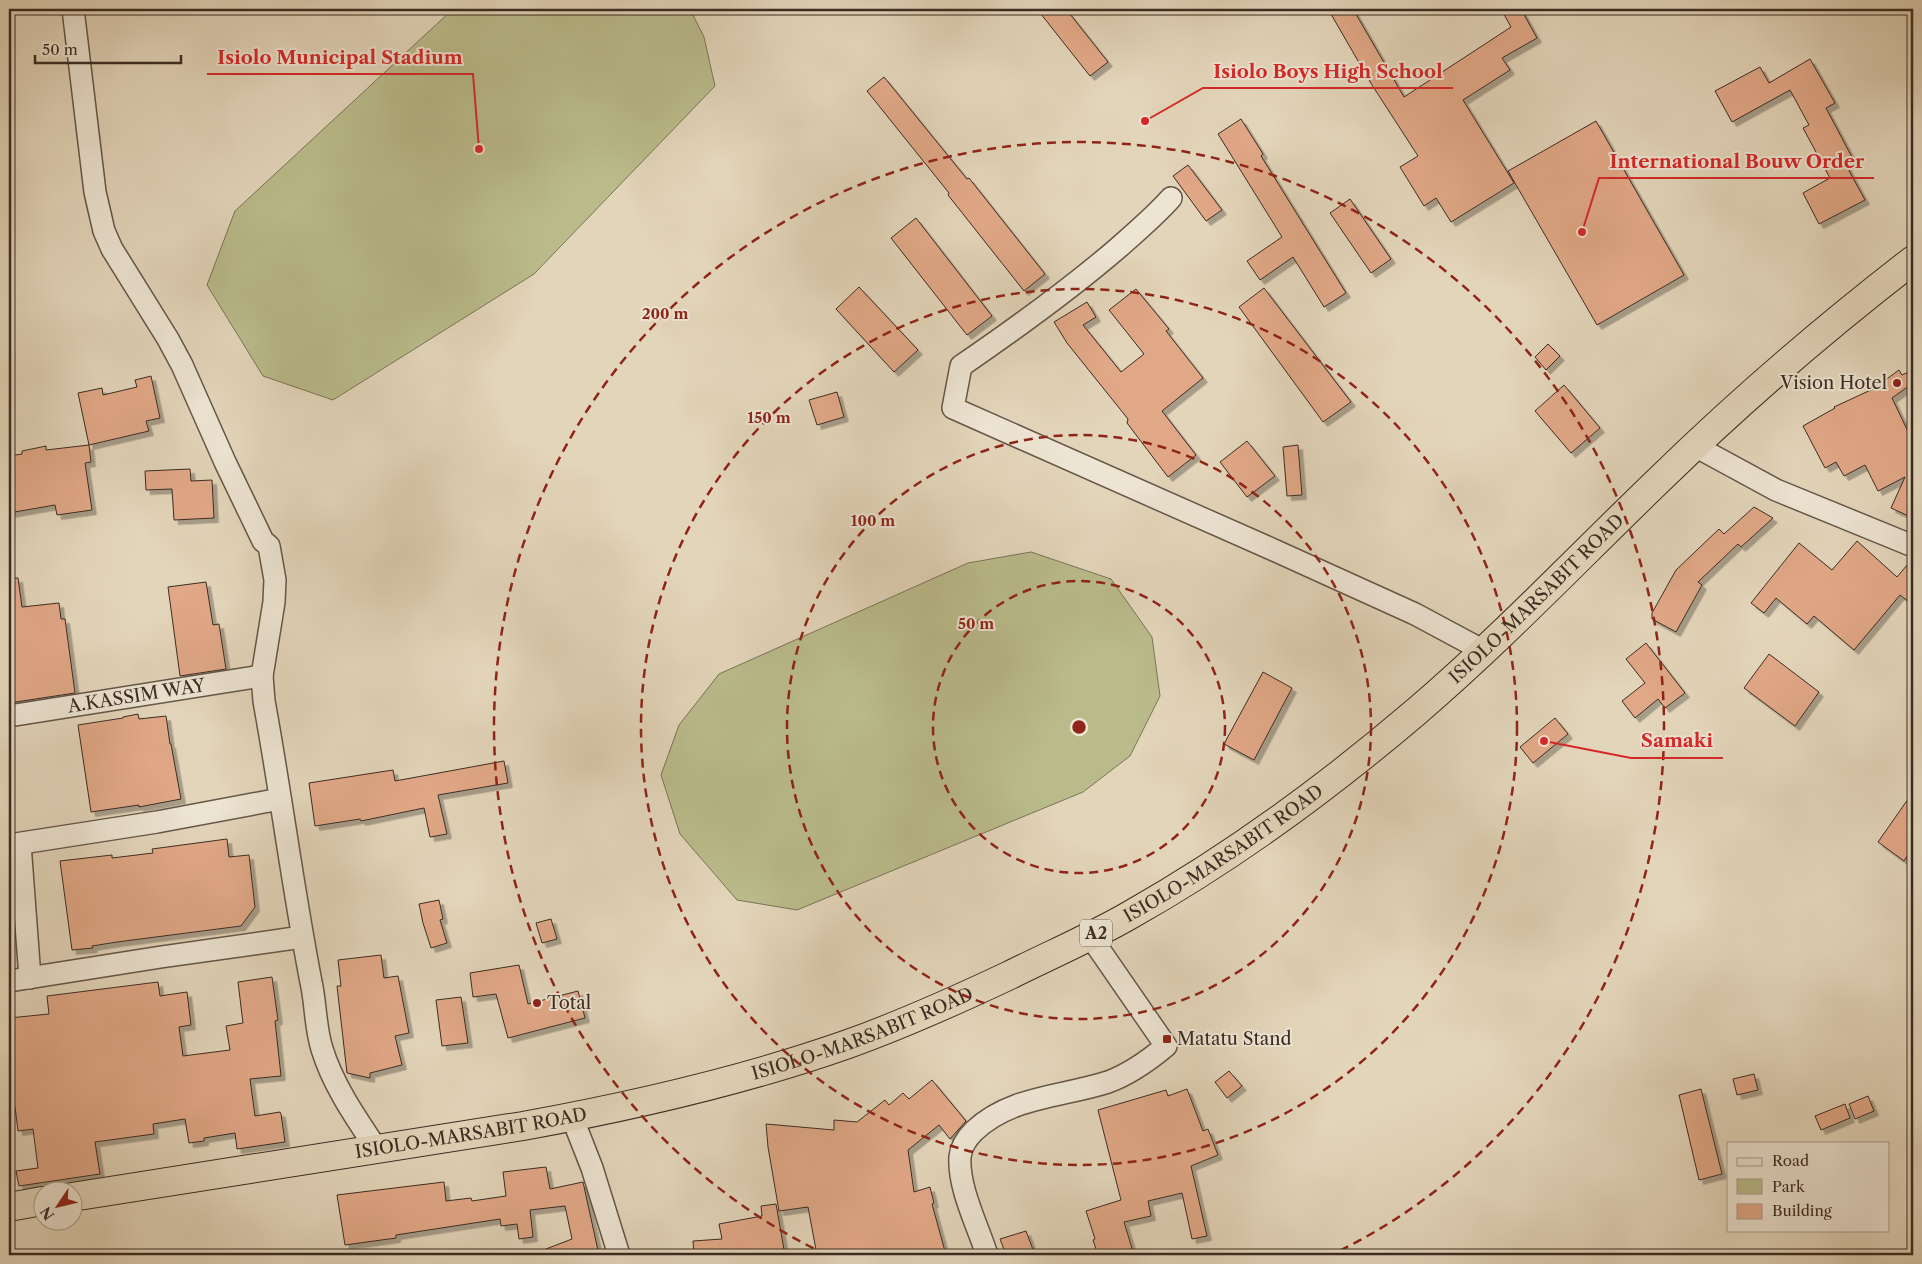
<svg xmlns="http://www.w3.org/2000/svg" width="1922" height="1264" font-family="'Libre Caslon Text',serif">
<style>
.green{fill:#babb8b;stroke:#7a7457}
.building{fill:#e1a887;stroke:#3b2c23;filter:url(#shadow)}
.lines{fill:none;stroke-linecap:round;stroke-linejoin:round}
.minor-casing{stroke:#655649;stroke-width:24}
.highway-casing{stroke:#3b2c23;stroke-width:30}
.minor{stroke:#ede4d2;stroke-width:21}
.highway{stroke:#e3d5ba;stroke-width:28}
.ring{fill:none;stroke:#8f2418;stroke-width:2.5;stroke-dasharray:9 6}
.poi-dot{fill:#8f2418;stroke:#ede4d2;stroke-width:2}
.labels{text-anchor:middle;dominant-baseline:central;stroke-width:4;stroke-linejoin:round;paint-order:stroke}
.shield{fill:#ede4d2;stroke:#706358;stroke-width:1}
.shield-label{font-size:16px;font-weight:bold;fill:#3b2c23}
.poi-label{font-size:18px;fill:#3b2c23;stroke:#ede4d2;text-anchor:start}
.street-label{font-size:18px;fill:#3b2c23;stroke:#ede4d2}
.centre{fill:#8f2418;stroke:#ede4d2;stroke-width:2.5}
.ring-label{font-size:15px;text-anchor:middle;font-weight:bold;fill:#8f2418;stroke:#ede4d2;stroke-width:4;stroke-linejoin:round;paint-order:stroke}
.leader{fill:none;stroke:#d62828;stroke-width:2}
.callout-dot{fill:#d62828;stroke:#ede4d2;stroke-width:2}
.callout-label{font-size:19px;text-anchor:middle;font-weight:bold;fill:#d62828;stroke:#ede4d2;stroke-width:4;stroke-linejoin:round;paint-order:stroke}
</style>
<defs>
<filter id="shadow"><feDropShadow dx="4.5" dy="4.5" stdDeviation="0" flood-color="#0004"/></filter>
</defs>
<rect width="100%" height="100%" fill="#e3d5ba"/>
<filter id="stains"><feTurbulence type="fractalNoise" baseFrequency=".004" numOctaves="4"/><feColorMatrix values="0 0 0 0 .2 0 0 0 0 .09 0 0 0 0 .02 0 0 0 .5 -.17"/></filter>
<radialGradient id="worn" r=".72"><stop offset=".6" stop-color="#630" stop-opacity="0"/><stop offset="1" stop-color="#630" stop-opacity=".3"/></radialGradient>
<g class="green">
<polygon points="453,9 690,9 704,37 715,86 534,274 333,400 263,376 207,285 235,211"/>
<polygon points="1031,552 1111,579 1152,637 1160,696 1130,756 1083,792 797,910 737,900 680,834 661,775 679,725 719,674 968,563"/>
</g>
<g class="building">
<polygon points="1037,9 1066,9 1108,62 1090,76"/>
<polygon points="1328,9 1353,9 1404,97 1511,27 1501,9 1521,9 1537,38 1502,58 1510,70 1463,100 1514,183 1451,222 1436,198 1424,206 1400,167 1418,156 1372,85"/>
<polygon points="1810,59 1835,103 1826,108 1854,161 1846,165 1865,200 1819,224 1803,193 1830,178 1803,128 1809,125 1790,90 1732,122 1715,91 1760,67 1769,83"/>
<polygon points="884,77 967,179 969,178 1045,274 1024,291 948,195 949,193 867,91"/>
<polygon points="1241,119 1263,154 1261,156 1346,293 1324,307 1293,257 1260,280 1247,261 1282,237 1218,134"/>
<polygon points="1596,121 1684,275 1597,325 1508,171"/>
<polygon points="1188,165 1222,210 1206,221 1173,176"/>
<polygon points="1350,199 1391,259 1371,273 1330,213"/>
<polygon points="916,218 992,316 967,335 891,238"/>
<polygon points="859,287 918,350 894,372 836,309"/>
<polygon points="1264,288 1351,402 1323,422 1239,307"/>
<polygon points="1136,289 1169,329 1166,331 1203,378 1162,411 1196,455 1168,477 1127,423 1128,419 1067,343 1054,322 1087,302 1096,317 1083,325 1121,372 1144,354 1109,310"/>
<polygon points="1548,344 1560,356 1546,370 1535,357"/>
<polygon points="1899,370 1902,375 1913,370 1913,383 1892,398 1913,442 1913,518 1891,508 1905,477 1878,491 1865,465 1844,476 1836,462 1825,468 1803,426 1835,408 1834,407 1886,383 1884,381"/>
<polygon points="151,376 160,418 146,421 149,431 89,445 78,393 102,388 103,395 137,387 135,380"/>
<polygon points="1564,385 1600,428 1571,453 1535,411"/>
<polygon points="837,392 844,417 817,425 809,400"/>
<polygon points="1247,441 1275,476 1247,497 1220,462"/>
<polygon points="89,445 91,462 85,463 92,510 57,515 55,505 9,513 9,456 22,454 22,451 46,446 46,450"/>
<polygon points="1298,445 1302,495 1287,496 1283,447"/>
<polygon points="190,469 191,481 212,480 214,518 174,520 172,489 146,490 145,471"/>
<polygon points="1754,507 1773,518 1741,547 1738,544 1698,582 1702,585 1676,632 1652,619 1652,613 1676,570 1719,529 1724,534"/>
<polygon points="1857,541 1897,577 1913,558 1913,605 1900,595 1854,650 1814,616 1807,624 1776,598 1764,613 1751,603 1799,543 1832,570"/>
<polygon points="9,578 18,578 22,607 59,603 61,619 65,619 75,693 9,703"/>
<polygon points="206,582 213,625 219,624 226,669 180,676 168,587"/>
<polygon points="1646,643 1685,693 1665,708 1658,699 1635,718 1622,701 1645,683 1626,659"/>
<polygon points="1769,654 1819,692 1795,726 1744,688"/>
<polygon points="1263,672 1292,688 1254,760 1224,744"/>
<polygon points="138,714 139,719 166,716 170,744 171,744 181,799 139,807 139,805 91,812 78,725 123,718 123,717"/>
<polygon points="1555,718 1568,734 1533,763 1520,747"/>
<polygon points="504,761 508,783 438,795 447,834 430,837 424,808 361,821 360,819 315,826 309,783 393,770 395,781"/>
<polygon points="1913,792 1913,847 1904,861 1878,842"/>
<polygon points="227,839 229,857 249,855 255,907 241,926 117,942 92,946 93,948 72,950 60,861 112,855 112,858 153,853 152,849"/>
<polygon points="439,900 443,919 440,920 447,943 431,948 423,923 419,904"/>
<polygon points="551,919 557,939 542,943 536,923"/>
<polygon points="381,955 384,978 398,976 409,1033 395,1036 402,1065 370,1073 370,1078 347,1073 337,986 341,986 338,960"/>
<polygon points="519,965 528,1004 578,991 585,1018 508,1038 496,994 473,997 470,973"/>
<polygon points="272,977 278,1020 275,1021 281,1076 250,1079 255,1116 280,1112 281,1114 285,1142 237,1149 235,1133 204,1138 204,1141 189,1143 185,1119 153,1124 154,1134 95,1142 100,1174 19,1186 16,1171 38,1168 33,1129 18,1131 15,1107 9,1107 9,1018 49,1014 47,996 158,982 160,996 187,992 191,1025 179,1027 183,1056 230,1050 226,1026 243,1023 238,982"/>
<polygon points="461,997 468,1043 442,1046 436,1000"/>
<polygon points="1229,1071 1242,1086 1227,1098 1215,1082"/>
<polygon points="1754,1074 1758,1090 1737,1095 1733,1079"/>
<polygon points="932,1080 966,1121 950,1139 939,1125 908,1150 914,1192 930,1187 934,1203 932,1204 946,1255 817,1255 808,1207 779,1211 768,1147 766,1124 834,1130 834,1120 857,1122 885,1100 889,1105 903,1093 909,1099"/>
<polygon points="1187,1089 1203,1131 1208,1129 1218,1155 1191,1166 1207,1236 1192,1239 1182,1193 1148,1201 1151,1216 1124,1222 1134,1255 1098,1255 1093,1240 1095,1239 1086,1211 1121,1200 1098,1110 1166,1090 1168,1096"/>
<polygon points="1701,1089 1722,1174 1699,1180 1679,1095"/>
<polygon points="1868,1096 1874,1111 1855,1119 1849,1104"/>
<polygon points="1845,1104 1850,1118 1821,1130 1815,1116"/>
<polygon points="546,1167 550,1189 583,1182 599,1255 533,1255 533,1254 572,1239 565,1206 530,1210 533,1237 519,1239 517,1224 501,1226 500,1219 396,1235 396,1238 345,1245 337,1195 444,1182 446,1201 471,1198 472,1201 506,1196 503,1172"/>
<polygon points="776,1204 785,1255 694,1255 693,1241 722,1239 719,1224 762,1216 761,1206"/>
<polygon points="1026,1231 1035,1255 1006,1255 1000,1239"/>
</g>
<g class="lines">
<defs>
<g id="minor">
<path d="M73,9L95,192L104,231L112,249L168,339L182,365L225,462L263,541L269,546L275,580L274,602L262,676L264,701C281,794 293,889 311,982C316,1004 315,1027 322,1049C333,1085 356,1118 376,1148"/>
<path d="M1171,198C1155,216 1136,232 1118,248C1068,291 1015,329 961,366L953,408L1276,551L1415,614L1484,651"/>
<polyline points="1695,446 1776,490 1913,546"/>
<path id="s1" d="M9,716L262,676"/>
<polyline points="20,844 30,978"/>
<polyline points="9,845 157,822 280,799"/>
<polyline points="9,981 161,957 302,937"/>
<polyline points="572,1117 592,1168 619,1255"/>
<path d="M987,1255C978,1226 958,1188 960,1157C961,1146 967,1138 974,1131C1011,1096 1062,1097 1108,1082C1130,1074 1148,1061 1166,1046L1090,936"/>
</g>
<g id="highway">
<path id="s2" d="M72,1197L523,1126C633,1106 743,1081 848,1044C904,1024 957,1000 1010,975C1050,955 1092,937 1130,915C1233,857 1328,787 1417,711C1502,638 1579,557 1660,479C1740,401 1825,328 1913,260"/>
<polyline points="9,1207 42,1201"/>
</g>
</defs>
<use href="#minor" class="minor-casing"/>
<use href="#highway" class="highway-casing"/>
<use href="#minor" class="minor"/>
<use href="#highway" class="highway"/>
</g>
<g class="ring">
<circle cx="1079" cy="727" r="146"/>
<circle cx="1079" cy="727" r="292"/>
<circle cx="1079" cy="727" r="438"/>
<path d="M827 1255A585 585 0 1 1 1331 1255"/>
</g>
<g class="poi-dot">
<circle cx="1897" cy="383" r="5"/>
<circle cx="537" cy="1003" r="5"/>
<rect x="1162" y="1034" width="10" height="10" rx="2.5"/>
</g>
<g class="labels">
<rect class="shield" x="1080" y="919.5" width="32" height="27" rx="4"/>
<g class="shield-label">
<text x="1096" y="933">A2</text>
</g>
<g class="poi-label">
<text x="1887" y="383" text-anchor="end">Vision Hotel</text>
<text x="547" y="1003">Total</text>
<text x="1177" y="1039">Matatu Stand</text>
</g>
<g class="street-label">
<text stroke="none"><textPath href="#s2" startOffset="1619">ISIOLO-MARSABIT ROAD</textPath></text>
<text stroke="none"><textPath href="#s1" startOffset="129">A.KASSIM WAY</textPath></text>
<text stroke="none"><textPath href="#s2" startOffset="1214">ISIOLO-MARSABIT ROAD</textPath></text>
<text stroke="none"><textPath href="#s2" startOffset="809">ISIOLO-MARSABIT ROAD</textPath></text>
<text stroke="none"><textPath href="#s2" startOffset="404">ISIOLO-MARSABIT ROAD</textPath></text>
</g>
</g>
<circle cx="1079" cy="727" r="8" class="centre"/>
<g class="ring-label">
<text x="665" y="319">200 m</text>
<text x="769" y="423">150 m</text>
<text x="873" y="526">100 m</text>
<text x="976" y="629">50 m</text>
</g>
<path class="leader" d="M479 149L473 74H207M1145 121L1203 88H1453M1582 232L1599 178H1874M1544 741L1631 758H1723"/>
<g class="callout-dot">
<circle cx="479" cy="149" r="5"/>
<circle cx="1145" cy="121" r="5"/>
<circle cx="1582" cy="232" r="5"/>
<circle cx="1544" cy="741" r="5"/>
</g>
<g class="callout-label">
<text x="340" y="64">Isiolo Municipal Stadium</text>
<text x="1328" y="78">Isiolo Boys High School</text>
<text x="1737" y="168">International Bouw Order</text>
<text x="1677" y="747">Samaki</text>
</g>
<rect width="1922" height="1264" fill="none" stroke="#e3d5ba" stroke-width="30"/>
<rect x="10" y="10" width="1902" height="1244" fill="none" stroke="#3b2c23" stroke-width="2.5"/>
<rect x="15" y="15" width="1892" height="1234" fill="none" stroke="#3b2c23"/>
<rect x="1727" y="1142" width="162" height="90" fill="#ede4d2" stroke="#a69a8c"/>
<rect x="1737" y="1158" width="25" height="8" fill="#ede4d2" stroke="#a69a8c"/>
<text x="1772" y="1166" font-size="15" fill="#3b2c23">Road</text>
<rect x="1737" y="1179" width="25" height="15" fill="#babb8b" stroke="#a69a8c"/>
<text x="1772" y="1192" font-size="15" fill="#3b2c23">Park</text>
<rect x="1737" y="1204" width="25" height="15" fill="#e1a887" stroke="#a69a8c"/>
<text x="1772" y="1216" font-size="15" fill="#3b2c23">Building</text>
<g transform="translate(58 1206) rotate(235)"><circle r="24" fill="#ede4d2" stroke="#a69a8c"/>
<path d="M0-4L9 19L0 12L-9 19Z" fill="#8f2418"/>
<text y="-8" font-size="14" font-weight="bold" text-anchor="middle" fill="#3b2c23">N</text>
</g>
<path d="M35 55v8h146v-8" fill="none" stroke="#3b2c23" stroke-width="2.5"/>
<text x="42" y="55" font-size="15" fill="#3b2c23" stroke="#ede4d2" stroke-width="4" paint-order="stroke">50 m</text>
<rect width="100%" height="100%" filter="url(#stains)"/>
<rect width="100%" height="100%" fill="url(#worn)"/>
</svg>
